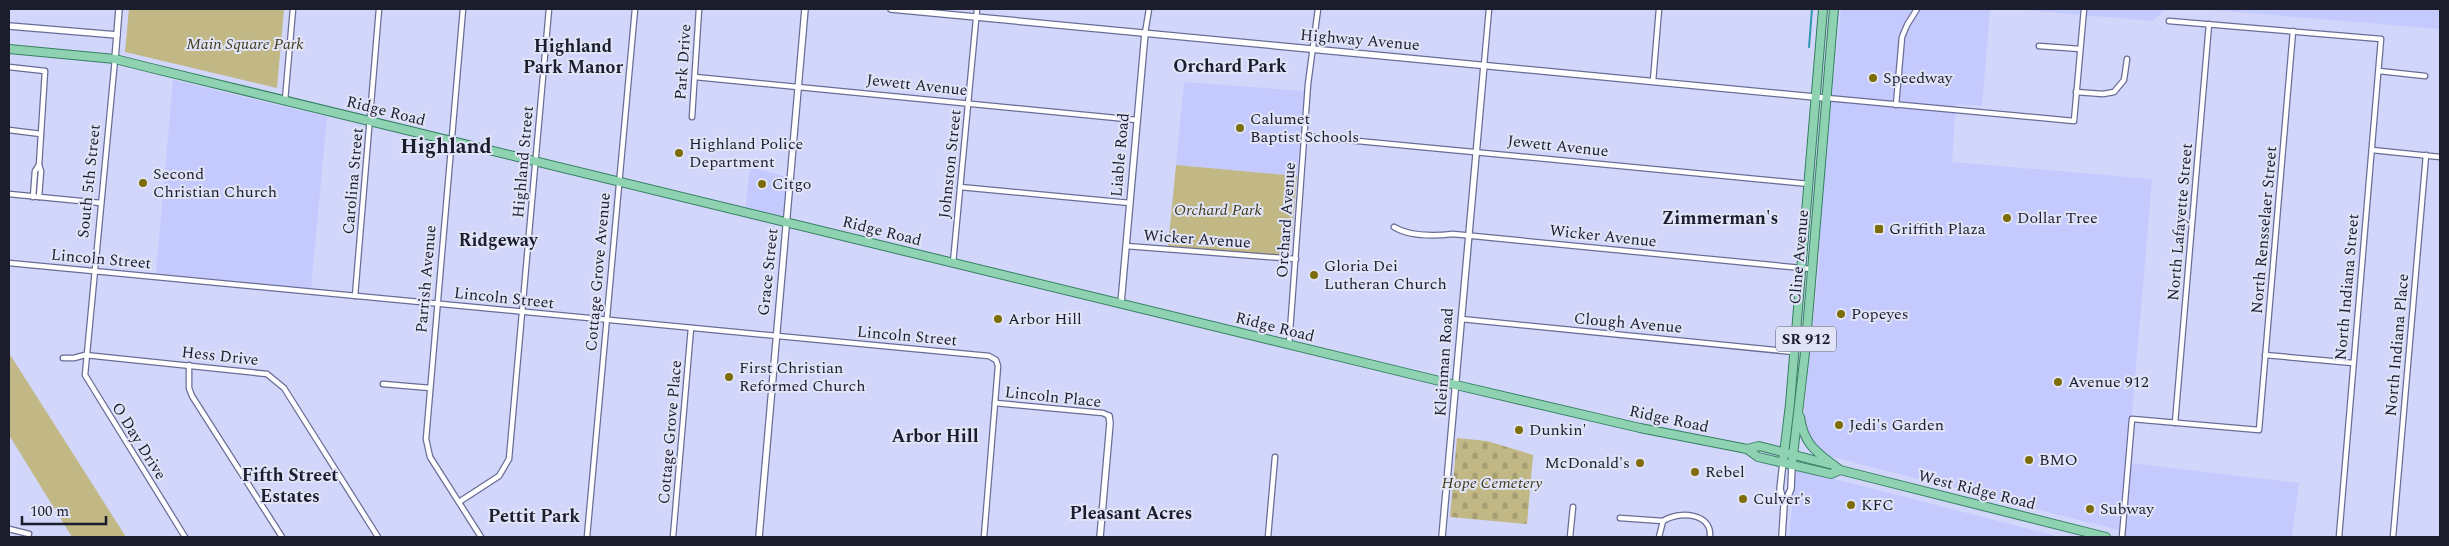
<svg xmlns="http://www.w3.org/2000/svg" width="2449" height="546" font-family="Spectral,serif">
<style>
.built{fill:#c4cafe}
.green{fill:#c1b885}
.cemetery{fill:url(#cemetery-stones)}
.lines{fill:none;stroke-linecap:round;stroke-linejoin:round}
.stream{stroke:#3095af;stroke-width:2}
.minor-casing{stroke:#696d96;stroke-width:7}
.tertiary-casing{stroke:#696d96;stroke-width:8}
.primary-casing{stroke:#367f62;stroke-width:10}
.minor{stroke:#fff;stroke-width:4.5}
.tertiary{stroke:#fff;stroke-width:5.5}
.primary{stroke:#8fd2b2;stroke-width:8}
.poi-dot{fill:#7c6d08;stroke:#e1e4f7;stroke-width:2}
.labels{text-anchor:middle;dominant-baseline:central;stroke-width:4;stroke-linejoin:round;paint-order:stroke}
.shield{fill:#e1e4f7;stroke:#56596a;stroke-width:1}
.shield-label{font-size:15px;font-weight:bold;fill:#1b1d2d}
.street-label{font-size:16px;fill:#1b1d2d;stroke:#e1e4f7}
.park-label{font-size:16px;font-style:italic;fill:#413b19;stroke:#e1e4f7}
.poi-label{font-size:16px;fill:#1b1d2d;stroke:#e1e4f7;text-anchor:start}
.neighbourhood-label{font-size:18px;font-weight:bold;fill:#1b1d2d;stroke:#e1e4f7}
.district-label{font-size:21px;font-weight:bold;fill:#1b1d2d;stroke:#e1e4f7}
</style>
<defs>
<pattern id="cemetery-stones" width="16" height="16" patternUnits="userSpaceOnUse" patternTransform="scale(1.25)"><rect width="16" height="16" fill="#c1b885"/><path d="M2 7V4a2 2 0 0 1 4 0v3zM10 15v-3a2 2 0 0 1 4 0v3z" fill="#a59e73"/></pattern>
</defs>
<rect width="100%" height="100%" fill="#d1d6fa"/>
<g class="built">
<polygon points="1841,9 1990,9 1982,106 1956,104 1952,162 2152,179 2122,531 1829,456 1819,451 1805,430 1804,415 1820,253 1818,242 1826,151"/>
<polygon points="2015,9 2166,9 2152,21"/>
<polygon points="2200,9 2440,9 2440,29"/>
<polygon points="173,80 327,117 311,289 156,273"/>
<polygon points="1184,82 1304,91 1297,176 1176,165"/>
<polygon points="750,167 790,178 786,221 745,211"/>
<polygon points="2130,463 2299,483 2292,537 2123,537"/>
<polygon points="1796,469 2060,537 1789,537"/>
</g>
<g class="green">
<polygon points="129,9 284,9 277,88 125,52"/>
<polygon points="1176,165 1297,176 1290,257 1168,247"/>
<polygon points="9,353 126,537 72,537 9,435"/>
</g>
<polygon class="cemetery" points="1457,438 1487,441 1533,455 1527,524 1450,517"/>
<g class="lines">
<polyline class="stream" points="1809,47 1812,9"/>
<defs>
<g id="minor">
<polyline points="463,9 426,439 430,457 481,537"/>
<polyline points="2169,21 2381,39 2339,537"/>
<polyline points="1145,33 1149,9"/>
<polyline points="2039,46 2080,49"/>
<polyline points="115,59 85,375 185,537"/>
<polyline points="1484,65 1489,9"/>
<polyline points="9,67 45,71 39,165 41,171 39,197"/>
<polyline points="2379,71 2425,76"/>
<polyline points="695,77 1137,120"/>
<polyline points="1653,81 1659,9"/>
<polyline points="2076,92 2103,94 2114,92 2124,80 2127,59"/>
<polyline points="1827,98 2074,121 2084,9"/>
<polyline points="285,100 293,9"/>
<polyline points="1896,105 1902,37 1907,25 1917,9"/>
<polyline points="692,117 699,9"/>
<polyline points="9,130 41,134"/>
<polyline points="1305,136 1809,184"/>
<polyline points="2372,150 2440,157"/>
<polyline points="960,187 1130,203"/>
<polyline points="9,194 101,203"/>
<polyline points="33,197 35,171 39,165"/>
<path d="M1394,227C1410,237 1434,236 1453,234L1812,269"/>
<polyline points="1126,246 1296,259"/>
<polyline points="9,263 989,356 996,360 998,366 984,537"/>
<polyline points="953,263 977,9"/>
<polyline points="355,296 379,9"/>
<polyline points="1461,319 1794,352"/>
<polyline points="1289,345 1308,84 1318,9"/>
<polyline points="2265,355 2353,363"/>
<polyline points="63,358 74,358 85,355 267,374 284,388 378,537"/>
<polyline points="189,365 189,388 192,396 282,537"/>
<polyline points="383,384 430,388"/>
<polyline points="995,403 1103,413 1109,416"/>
<polyline points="2175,423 2209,24"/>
<polyline points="459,502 499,476 509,459 549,9"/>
<polyline points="1620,518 1663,521"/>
<polyline points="9,529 29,534"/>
<polyline points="587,537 635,9"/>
<polyline points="673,537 691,328"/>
<polyline points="1268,537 1275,457"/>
<polyline points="1570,537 1573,507"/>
<path d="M1659,537L1663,521C1678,511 1712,512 1710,537"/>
<polyline points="2122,537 2132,419 2259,430 2293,31"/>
<polyline points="2393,537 2426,155"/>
</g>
<g id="tertiary">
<polyline points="891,9 1825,98"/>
<polyline points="9,26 117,35"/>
<polyline points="115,59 119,9"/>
<polyline points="1121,303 1145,33"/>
<polyline points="1783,462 1780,489 1784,504"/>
<polyline points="759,537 805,9"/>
<polyline points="1100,537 1110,423 1109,416"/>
<polyline points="1442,537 1484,65"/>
<polyline points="1782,537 1784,505 1791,489 1792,464"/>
</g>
<g id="primary">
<polyline points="9,49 115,59 151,68 1456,385 1640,428 1747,449 1758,457 1831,474 1840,470"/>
<path d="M1800,417C1804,446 1818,453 1840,470L2106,537"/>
<polyline points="1747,449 1759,446 1829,464"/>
<polyline points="1783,462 1790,404 1823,9"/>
<polyline points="1792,464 1805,353 1834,9"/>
</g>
</defs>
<use href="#minor" class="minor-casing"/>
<use href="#tertiary" class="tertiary-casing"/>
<use href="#primary" class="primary-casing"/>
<use href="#minor" class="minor"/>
<use href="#tertiary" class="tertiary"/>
<use href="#primary" class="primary"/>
</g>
<g class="poi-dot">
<circle cx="1873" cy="78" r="5"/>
<circle cx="1240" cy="128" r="5"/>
<circle cx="679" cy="153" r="5"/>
<circle cx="143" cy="183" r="5"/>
<circle cx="762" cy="184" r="5"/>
<circle cx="2007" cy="218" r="5"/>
<rect x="1874" y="224" width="10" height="10" rx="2.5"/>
<circle cx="1314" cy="275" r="5"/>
<circle cx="1841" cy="314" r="5"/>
<circle cx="998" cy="319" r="5"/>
<circle cx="729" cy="377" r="5"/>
<circle cx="2058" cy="382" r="5"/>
<circle cx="1839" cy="425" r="5"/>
<circle cx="1519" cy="430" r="5"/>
<circle cx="2029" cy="460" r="5"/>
<circle cx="1640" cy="463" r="5"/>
<circle cx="1695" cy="472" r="5"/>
<circle cx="1743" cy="499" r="5"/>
<circle cx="1851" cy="505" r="5"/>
<circle cx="2090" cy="509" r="5"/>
</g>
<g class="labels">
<rect class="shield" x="1776" y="326.5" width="60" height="25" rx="4"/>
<g class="shield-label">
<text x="1806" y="339">SR 912</text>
</g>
<g class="street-label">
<text transform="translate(1360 40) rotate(5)">Highway Avenue</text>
<text transform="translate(683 62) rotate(-86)">Park Drive</text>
<text transform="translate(917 85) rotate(6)">Jewett Avenue</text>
<text transform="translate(386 111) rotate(14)">Ridge Road</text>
<text transform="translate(1558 146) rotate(6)">Jewett Avenue</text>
<text transform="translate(1120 155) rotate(-85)">Liable Road</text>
<text transform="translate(523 162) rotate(-85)">Highland Street</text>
<text transform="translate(950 164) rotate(-84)">Johnston Street</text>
<text transform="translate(89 181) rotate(-84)">South 5th Street</text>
<text transform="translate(353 181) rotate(-85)">Carolina Street</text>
<text transform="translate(1286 220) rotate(-86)">Orchard Avenue</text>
<text transform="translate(2180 222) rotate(-85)">North Lafayette Street</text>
<text transform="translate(2264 230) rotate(-85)">North Rensselaer Street</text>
<text transform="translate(882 231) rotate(14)">Ridge Road</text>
<text transform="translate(1603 236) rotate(6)">Wicker Avenue</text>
<text transform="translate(1197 239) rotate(4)">Wicker Avenue</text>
<text transform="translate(1799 257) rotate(-85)">Cline Avenue</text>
<text transform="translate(101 259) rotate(5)">Lincoln Street</text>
<text transform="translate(598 272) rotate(-85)">Cottage Grove Avenue</text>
<text transform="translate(768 272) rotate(-84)">Grace Street</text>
<text transform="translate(426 279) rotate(-85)">Parrish Avenue</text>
<text transform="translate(2347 287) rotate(-85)">North Indiana Street</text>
<text transform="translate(504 298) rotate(6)">Lincoln Street</text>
<text transform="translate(1628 323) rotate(5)">Clough Avenue</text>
<text transform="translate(1275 327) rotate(14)">Ridge Road</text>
<text transform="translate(907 336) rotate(5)">Lincoln Street</text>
<text transform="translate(2397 345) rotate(-85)">North Indiana Place</text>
<text transform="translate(220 356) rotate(6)">Hess Drive</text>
<text transform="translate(1444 362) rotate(-86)">Kleinman Road</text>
<text transform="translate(1053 397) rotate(6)">Lincoln Place</text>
<text transform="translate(1669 419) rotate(12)">Ridge Road</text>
<text transform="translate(670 432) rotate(-85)">Cottage Grove Place</text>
<text transform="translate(139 441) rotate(58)">O Day Drive</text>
<text transform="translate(1977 490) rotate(14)">West Ridge Road</text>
</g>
<g class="park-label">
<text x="245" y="44">Main Square Park</text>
<text x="1218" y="210">Orchard Park</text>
<text x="1492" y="483">Hope Cemetery</text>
</g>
<g class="poi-label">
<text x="1883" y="78">Speedway</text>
<text x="1250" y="119">Calumet<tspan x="1250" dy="18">Baptist Schools</tspan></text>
<text x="689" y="144">Highland Police<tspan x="689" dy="18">Department</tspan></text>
<text x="153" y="174">Second<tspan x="153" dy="18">Christian Church</tspan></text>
<text x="772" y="184">Citgo</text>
<text x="2017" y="218">Dollar Tree</text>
<text x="1889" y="229">Griffith Plaza</text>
<text x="1324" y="266">Gloria Dei<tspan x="1324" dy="18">Lutheran Church</tspan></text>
<text x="1851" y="314">Popeyes</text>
<text x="1008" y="319">Arbor Hill</text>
<text x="739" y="368">First Christian<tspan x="739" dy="18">Reformed Church</tspan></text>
<text x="2068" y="382">Avenue 912</text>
<text x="1849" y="425">Jedi's Garden</text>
<text x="1529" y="430">Dunkin'</text>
<text x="2039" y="460">BMO</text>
<text x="1630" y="463" text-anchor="end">McDonald's</text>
<text x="1705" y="472">Rebel</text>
<text x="1753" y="499">Culver's</text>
<text x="1861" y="505">KFC</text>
<text x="2100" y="509">Subway</text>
</g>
<g class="neighbourhood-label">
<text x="573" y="46">Highland<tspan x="573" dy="21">Park Manor</tspan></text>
<text x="1230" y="66">Orchard Park</text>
<text x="1720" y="218">Zimmerman's</text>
<text x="498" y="240">Ridgeway</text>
<text x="935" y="436">Arbor Hill</text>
<text x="290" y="475">Fifth Street<tspan x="290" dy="21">Estates</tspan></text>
<text x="1131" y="513">Pleasant Acres</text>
<text x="534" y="516">Pettit Park</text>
</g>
<g class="district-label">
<text x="446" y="147">Highland</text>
</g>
</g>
<rect width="2449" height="546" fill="none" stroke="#1b1d2d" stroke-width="20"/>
<path d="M22 516v8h84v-8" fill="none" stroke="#1b1d2d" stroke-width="2.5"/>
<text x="30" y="516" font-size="15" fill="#1b1d2d" stroke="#e1e4f7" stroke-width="4" paint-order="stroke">100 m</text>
</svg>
